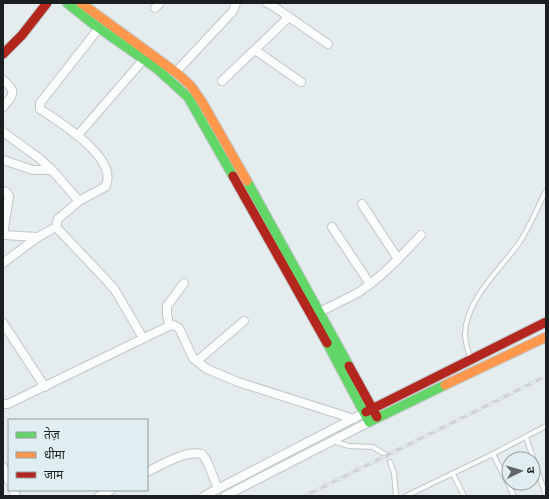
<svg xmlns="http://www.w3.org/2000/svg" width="549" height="499" font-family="Karla,'Noto Sans Devanagari',sans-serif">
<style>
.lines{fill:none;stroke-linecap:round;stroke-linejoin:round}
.lane-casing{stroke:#c1c7c9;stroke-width:6}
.street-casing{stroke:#c1c7c9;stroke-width:10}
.fast-casing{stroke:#c1c7c9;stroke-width:11}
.slow-casing{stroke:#c1c7c9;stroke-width:11}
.jam-casing{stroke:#c1c7c9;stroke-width:11}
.lane{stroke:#fbfcfc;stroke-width:4}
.street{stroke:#fbfcfc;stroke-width:8}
.fast{stroke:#63d668;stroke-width:9}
.slow{stroke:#ff974d;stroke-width:9}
.jam{stroke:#b3261e;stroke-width:9}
.rail-casing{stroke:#d0d2d3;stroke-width:3.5}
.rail{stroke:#e1eef1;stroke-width:2;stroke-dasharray:6;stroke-linecap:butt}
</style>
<rect width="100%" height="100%" fill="#e4ecee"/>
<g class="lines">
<defs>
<g id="lane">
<path d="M470,358C468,350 465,342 465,334C466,299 500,270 519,243C530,227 537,208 546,191"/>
<polyline points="526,437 546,496"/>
<polyline points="333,441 349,446 373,447 386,455"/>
<polyline points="493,454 514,496"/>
<polyline points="390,462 394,473 396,496"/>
<polyline points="453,474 464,496"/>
<polyline points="406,496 493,454 546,426"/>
</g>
<g id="street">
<polyline points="267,3 273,6 328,44"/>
<polyline points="155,8 160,3"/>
<polyline points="255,50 301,82"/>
<polyline points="176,72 233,11 236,3"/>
<path d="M3,80C17,91 14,95 3,107"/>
<polyline points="222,81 289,17"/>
<polyline points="3,132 39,158 52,170 79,201 58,219 56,227 108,282 115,290 143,338"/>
<polyline points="78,135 144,59"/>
<polyline points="3,160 33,170 52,170"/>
<polyline points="3,191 6,192 9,196 3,235"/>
<path d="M79,201L105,187C121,159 58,121 40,109V103L99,28"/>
<polyline points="362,204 398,259"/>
<polyline points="332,227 370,284"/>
<polyline points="3,235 38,237 56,227"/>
<polyline points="3,263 38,237"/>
<path d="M320,312C333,305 346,299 359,292C382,277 402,255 421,235"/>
<polyline points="3,323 45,387"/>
<polyline points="169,326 167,314 167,306 184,283"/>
<polyline points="197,361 244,321"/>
<polyline points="3,404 8,404 169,326 173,325 179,328 193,358 207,369 238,382 354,419"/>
<polyline points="3,467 9,481"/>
<path d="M147,472C161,465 186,450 202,454L207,461L218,489"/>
<polyline points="13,490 16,496"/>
<polyline points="99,496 111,490"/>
<polyline points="204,496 364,413"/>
<polyline points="225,496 369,422"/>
</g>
<g id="fast">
<polyline points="67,3 92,23 156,68 188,97 233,176"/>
<polyline points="247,181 349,366"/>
<polyline points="327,343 369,422 445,385"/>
</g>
<g id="slow">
<polyline points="81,3 178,74 191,86 202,102 247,181"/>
<polyline points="445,385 546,337"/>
</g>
<g id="jam">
<polyline points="3,54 22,35 47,3"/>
<polyline points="233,176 327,343"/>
<polyline points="349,366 377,417"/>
<polyline points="366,412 546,322"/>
</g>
</defs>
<use href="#lane" class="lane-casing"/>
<use href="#street" class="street-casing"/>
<use href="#fast" class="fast-casing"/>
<use href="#slow" class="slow-casing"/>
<use href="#jam" class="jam-casing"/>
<use href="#lane" class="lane"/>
<use href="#street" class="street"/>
<use href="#fast" class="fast"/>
<use href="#slow" class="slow"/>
<use href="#jam" class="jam"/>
<defs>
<polyline id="rail" points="305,496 546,376"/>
</defs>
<use href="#rail" class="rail-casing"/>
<use href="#rail" class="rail"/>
</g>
<rect width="549" height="499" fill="none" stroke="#1b1f21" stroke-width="8"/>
<rect x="8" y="419" width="140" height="72" fill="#e1eef1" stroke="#929b9e"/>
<rect x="16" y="432" width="20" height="6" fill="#63d668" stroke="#929b9e"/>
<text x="44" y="439" font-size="12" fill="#1b1f21">तेज़</text>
<rect x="16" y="452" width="20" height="6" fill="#ff974d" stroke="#929b9e"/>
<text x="44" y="459" font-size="12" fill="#1b1f21">धीमा</text>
<rect x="16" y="472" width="20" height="6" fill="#b3261e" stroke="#929b9e"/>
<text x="44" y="479" font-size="12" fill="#1b1f21">जाम</text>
<g transform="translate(521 471) rotate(85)"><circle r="19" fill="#e1eef1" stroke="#929b9e"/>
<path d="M0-3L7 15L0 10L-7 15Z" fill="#616769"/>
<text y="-6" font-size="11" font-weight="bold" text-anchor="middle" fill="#1b1f21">उ</text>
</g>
</svg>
